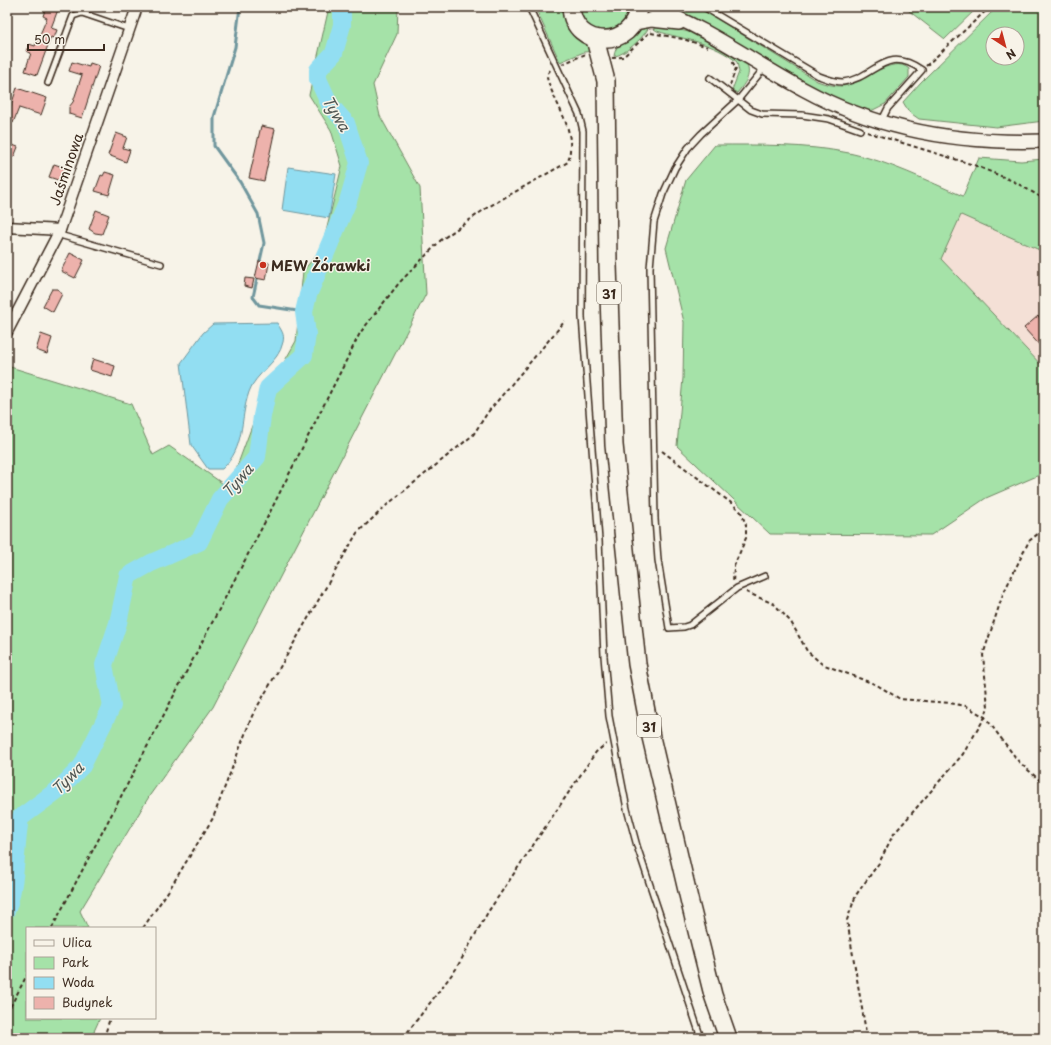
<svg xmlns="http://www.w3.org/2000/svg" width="1051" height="1045" font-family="'Playpen Sans',sans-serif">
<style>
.built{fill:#f4e0d6}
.green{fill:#a5e2a8;stroke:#708663;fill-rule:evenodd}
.water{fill:#92def2;stroke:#6f969d}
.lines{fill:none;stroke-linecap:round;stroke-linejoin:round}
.stream{stroke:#6f969d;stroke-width:3}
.river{stroke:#92def2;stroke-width:18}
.building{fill:#edb2ac;stroke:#3b2a1e}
.service-casing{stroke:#3b2a1e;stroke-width:8}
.minor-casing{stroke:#3b2a1e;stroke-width:13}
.tertiary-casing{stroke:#3b2a1e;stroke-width:16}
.primary-casing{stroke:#3b2a1e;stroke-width:20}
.path{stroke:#3b2a1e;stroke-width:2;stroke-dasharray:4 3;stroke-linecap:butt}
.service{stroke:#f7f3e8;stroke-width:5}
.minor{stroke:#f7f3e8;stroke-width:10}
.tertiary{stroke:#f7f3e8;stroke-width:13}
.primary{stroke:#f7f3e8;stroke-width:17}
.poi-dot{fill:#c8321e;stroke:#f7f3e8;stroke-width:1.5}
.labels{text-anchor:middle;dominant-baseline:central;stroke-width:3;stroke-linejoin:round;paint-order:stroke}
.shield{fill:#f7f3e8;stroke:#73665b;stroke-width:1}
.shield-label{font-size:13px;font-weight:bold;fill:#3b2a1e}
.street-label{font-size:14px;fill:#3b2a1e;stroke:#f7f3e8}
.poi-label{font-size:14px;font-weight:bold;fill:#3b2a1e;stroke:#f7f3e8;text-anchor:start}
.water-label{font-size:15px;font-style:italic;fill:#515753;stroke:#f7f3e8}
</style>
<rect width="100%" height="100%" fill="#f7f3e8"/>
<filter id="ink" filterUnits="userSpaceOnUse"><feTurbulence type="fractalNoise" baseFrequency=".025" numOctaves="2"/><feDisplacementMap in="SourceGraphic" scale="8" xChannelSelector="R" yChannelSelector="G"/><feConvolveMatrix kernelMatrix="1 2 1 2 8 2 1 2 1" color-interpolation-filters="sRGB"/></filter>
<g filter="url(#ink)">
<polygon class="built" points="961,215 1044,252 1044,368 941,259"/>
<g class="green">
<polygon points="329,7 398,7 397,34 373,85 380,116 420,188 426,294 213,707 150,795 80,911 88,928 27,928 27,1018 100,1018 91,1038 7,1038 7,366 131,404 153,455 169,446 229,488 263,396 269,389 296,341 303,271 322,248 342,166 331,130 309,95"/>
<polygon points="535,7 566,7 595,51 584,52 560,62"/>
<polygon points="576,7 633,7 633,12 613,33 589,30"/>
<path d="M662,7H698L817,81C825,84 833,86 842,86C861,85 893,53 909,69V77L885,104L869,112L806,85L731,39Z"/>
<polygon points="904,7 978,7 945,39"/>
<path d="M997,7H1044V121L996,127L919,119L909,112L903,102L921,82ZM993,34H1017V58H993Z"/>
<path d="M650,24C648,34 624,56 614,56C617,38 635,30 650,24Z"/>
<path d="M655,24L697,34L746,62C752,75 746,82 737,93L732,90L739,72L737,62C713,42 685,40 657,31L654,29Z"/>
<path d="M715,145C760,145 805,144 849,153C888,161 927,181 963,196L979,158L1021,161L1044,159V252L961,215L941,259L1044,368V473L986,498L931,535L770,534L677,446L683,378L684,322L666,248L686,180Z"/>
</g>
<g class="water">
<polygon points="288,167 336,174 329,218 282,210"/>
<path d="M277,323C281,330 285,334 283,342C279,363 255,373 249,392C239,421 246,447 222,469H208L191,445L181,363L203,333L213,324Z"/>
</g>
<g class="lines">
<g class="stream">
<polyline points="240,7 235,47 214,117 214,146 240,182 258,214 264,243 260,261"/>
<polyline points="257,279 253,297 259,305 304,312"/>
</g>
<path class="river" d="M7,909C17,880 15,848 20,818L59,789L82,766L112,706L104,665L118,623L128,576L151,563L199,542L220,499L257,457L262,416L268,388L304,355L307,334L304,312L308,295L348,201L359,163L346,123L330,105L318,79V70L334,53L342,25V7"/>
</g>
<g class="building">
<polygon points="46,7 59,7 51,28 57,30 54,38 51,37 37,75 25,71 31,53 26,51 29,44 35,46 47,18 43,16"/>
<polygon points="72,62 89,67 90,63 99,66 82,118 69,114 69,107 73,102 82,75 69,71"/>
<polygon points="17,88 47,98 41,115 19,108 13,123 7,121 7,111 9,111"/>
<polygon points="261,126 275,129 264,181 249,178"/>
<polygon points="116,133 127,137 123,148 130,150 126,162 108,155"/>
<polygon points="7,143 18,147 14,157 7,154"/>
<polygon points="54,164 66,168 61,181 49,177"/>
<polygon points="105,172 115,175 109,195 95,191 101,175 103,176"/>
<polygon points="96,210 109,215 102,234 95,233 89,229"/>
<polygon points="70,253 84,260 75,278 61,271"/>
<polygon points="259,261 269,263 266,280 255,278"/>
<polygon points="245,278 254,279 252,288 244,286"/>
<polygon points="52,289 58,289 62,294 53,312 43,306"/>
<polygon points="1038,316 1044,323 1044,350 1024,328"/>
<polygon points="41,334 52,338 47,354 36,350"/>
<polygon points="93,359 115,366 112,377 90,370"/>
</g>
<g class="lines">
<defs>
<g id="service">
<polyline points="529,7 579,114 583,131 582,317 599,540 604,656 609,716 627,809 637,846 701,1038"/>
<path d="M704,7L819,76C827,79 834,82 843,82C876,78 884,44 922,70L888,108L882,120"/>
<polyline points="710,78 751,110 762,114 802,115 829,119 860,130"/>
<polyline points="48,83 73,16 82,13 129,29"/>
<polyline points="60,230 63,236 161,264"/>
<polyline points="765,576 737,588 690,625 684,627 669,628 658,560 655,519 650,268 654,222 663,194 675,168 688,148 701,134 738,100 765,67"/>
</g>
<g id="minor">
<polyline points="7,227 60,230"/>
<polyline points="7,332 60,230 137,7"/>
</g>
<g id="tertiary">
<path d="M651,7C706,27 753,62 805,90C878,130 961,144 1044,141"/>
<polyline points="634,23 651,20 679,23"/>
</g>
<g id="primary">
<path d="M571,7C573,50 635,50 638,7"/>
<polyline points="595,39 606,81 608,265 614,445 637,664 651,737 690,903 713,995 728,1038"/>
</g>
</defs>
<use href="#service" class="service-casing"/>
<use href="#minor" class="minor-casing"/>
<use href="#tertiary" class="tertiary-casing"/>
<use href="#primary" class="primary-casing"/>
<g class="path">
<polyline points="651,33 683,39 708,47"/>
<polyline points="612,58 623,57 651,31"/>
<polyline points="562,64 586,54"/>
<polyline points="926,66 990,7"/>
<polyline points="730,85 736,68 732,61"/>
<polyline points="867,132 974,165 1013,181 1044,199"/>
<polyline points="662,451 730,502 741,512 746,525 746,538 734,566 733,583"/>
<polyline points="746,592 774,604 791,622 807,651 822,664 877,685 900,699 950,703 966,706 985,717 1019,762 1044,784"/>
<path d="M52,928L267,518L360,333L399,283L441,240L488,207L568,162C577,128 556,108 547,78L548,73L551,69"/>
<polyline points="143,928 169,890 213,818 252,716 357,533 388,504 473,435 488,412 565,321"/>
<polyline points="7,1013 27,975"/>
<polyline points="104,1038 110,1018"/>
<polyline points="403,1038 456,969 488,912 596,752 606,744"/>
<polyline points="867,1038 847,920 856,895 879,863 893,835 963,754 985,717 988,707 983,655 1003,594 1029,541 1044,529"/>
</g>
<use href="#service" class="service"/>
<use href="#minor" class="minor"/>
<use href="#tertiary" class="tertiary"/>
<use href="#primary" class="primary"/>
</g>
</g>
<circle class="poi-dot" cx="263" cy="265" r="4"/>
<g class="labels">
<g class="shield">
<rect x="597" y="282" width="24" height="22" rx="3"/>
<rect x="637" y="715" width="24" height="22" rx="3"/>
</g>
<g class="shield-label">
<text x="609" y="293">31</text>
<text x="649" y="726">31</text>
</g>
<g class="street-label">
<text transform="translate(66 169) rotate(-71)">Jaśminowa</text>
</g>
<g class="poi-label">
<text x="271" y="265">MEW Żórawki</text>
</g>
<g class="water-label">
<text transform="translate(337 113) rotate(59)">Tywa</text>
<text transform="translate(237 480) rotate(-49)">Tywa</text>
<text transform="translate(67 778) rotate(-46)">Tywa</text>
</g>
</g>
<rect width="1051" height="1045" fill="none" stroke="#f7f3e8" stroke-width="24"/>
<rect x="12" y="12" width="1027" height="1021" fill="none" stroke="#3b2a1e" stroke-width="1.5" filter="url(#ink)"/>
<rect x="26" y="927" width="130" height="92" fill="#f7f3e8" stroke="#aca397"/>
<rect x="34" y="940" width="20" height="6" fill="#f7f3e8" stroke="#aca397"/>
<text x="62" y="947" font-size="12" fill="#3b2a1e">Ulica</text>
<rect x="34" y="957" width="20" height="12" fill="#a5e2a8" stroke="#aca397"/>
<text x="62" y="967" font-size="12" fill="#3b2a1e">Park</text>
<rect x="34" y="977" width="20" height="12" fill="#92def2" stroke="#aca397"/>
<text x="62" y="987" font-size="12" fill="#3b2a1e">Woda</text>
<rect x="34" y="997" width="20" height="12" fill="#edb2ac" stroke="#aca397"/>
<text x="62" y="1007" font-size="12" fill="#3b2a1e">Budynek</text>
<g transform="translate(1005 46) rotate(144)"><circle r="19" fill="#f7f3e8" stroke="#aca397"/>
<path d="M0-3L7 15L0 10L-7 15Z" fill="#c8321e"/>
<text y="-6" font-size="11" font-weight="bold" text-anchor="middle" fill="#3b2a1e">N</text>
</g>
<path d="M28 44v6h76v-6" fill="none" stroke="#3b2a1e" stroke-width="2"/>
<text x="34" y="44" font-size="12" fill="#3b2a1e" stroke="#f7f3e8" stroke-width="3" paint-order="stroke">50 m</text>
</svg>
